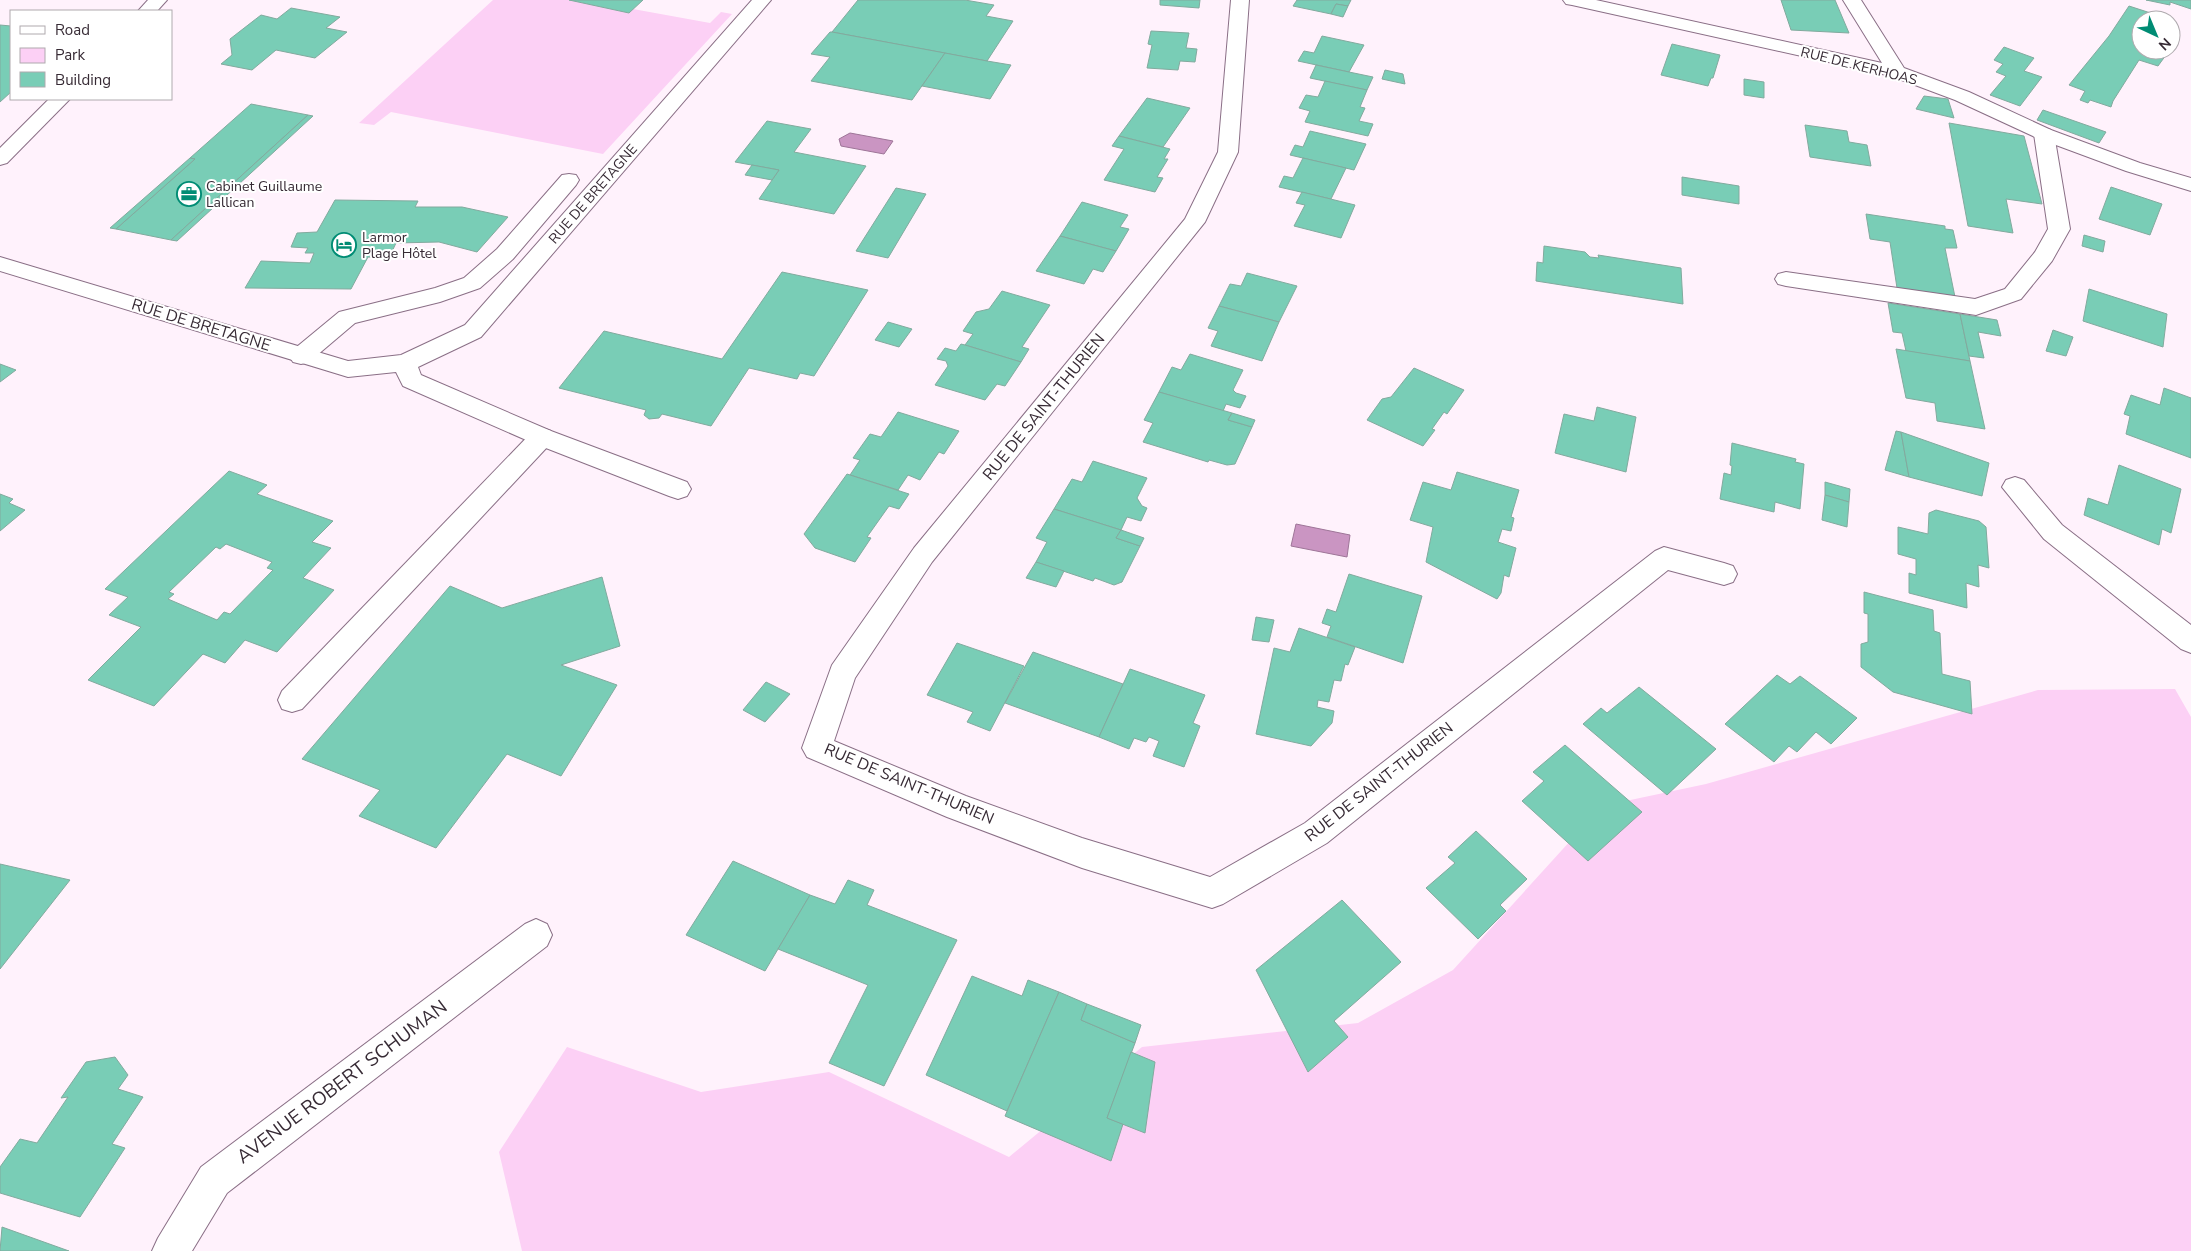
<svg xmlns="http://www.w3.org/2000/svg" width="2191" height="1251" font-family="'Nunito Sans',sans-serif">
<style>
.green{fill:#fcd0f5}
.water{fill:#ca95c2;stroke:#9e7598}
.building{fill:#79cdb6;stroke:#82aa9e;fill-rule:evenodd}
.lines{fill:none;stroke-linecap:round;stroke-linejoin:round}
.service-casing{stroke:#8a6f86;stroke-width:2}
.minor-casing{stroke:#8a6f86;stroke-width:2}
.service{fill:#fff;fill-rule:evenodd}
.minor{fill:#fff;fill-rule:evenodd}
.labels{text-anchor:middle;dominant-baseline:central;stroke-width:4;stroke-linejoin:round;paint-order:stroke}
.far-street-label{font-size:14px;fill:#372b35;stroke:#fff}
.far-poi-label{font-size:14px;fill:#372b35;stroke:#fff;text-anchor:start}
.street-label{font-size:16px;fill:#372b35;stroke:#fff}
.near-street-label{font-size:19px;fill:#372b35;stroke:#fff}
</style>
<rect width="100%" height="100%" fill="#fff2fc"/>
<g class="green">
<polygon points="493,0 569,0 629,13 633,9 710,23 721,12 732,14 603,154 391,112 374,125 359,123"/>
<polygon points="2175,689 2191,717 2191,1251 522,1251 499,1152 567,1047 701,1092 829,1072 1009,1157 1142,1047 1358,1023 1453,970 1602,806 1706,784 2038,690"/>
</g>
<g class="water">
<polygon points="850,133 893,141 884,154 841,146 839,139"/>
<polygon points="1296,524 1350,535 1347,557 1291,546"/>
</g>
<g class="building">
<polygon points="569,0 643,0 629,13"/>
<polygon points="858,0 965,0 994,5 986,16 1013,21 987,61 832,32"/>
<polygon points="1160,0 1200,0 1199,8 1160,5"/>
<polygon points="1297,0 1351,0 1348,6 1336,4 1331,14 1293,6"/>
<polygon points="1781,0 1835,0 1849,33 1791,30"/>
<polygon points="2146,0 2191,0 2191,9 2170,2 2170,5"/>
<polygon points="1336,4 1348,6 1343,17 1331,14"/>
<polygon points="2129,6 2166,18 2165,20 2141,20 2141,50 2152,50 2166,55 2158,66 2139,60 2113,101 2111,107 2090,100 2088,103 2080,100 2085,91 2069,85 2109,36"/>
<polygon points="291,8 340,17 326,28 347,32 315,58 276,50 252,70 221,64 232,55 230,39 261,15 277,19"/>
<polygon points="0,25 11,26 11,92 0,102"/>
<polygon points="1151,31 1189,33 1186,48 1197,49 1195,62 1180,61 1178,70 1147,68 1152,45 1148,44"/>
<polygon points="830,32 832,32 945,53 912,100 811,81 830,57 811,54"/>
<polygon points="1322,36 1364,45 1349,72 1298,61 1304,51 1314,53"/>
<polygon points="1672,44 1720,55 1713,78 1711,78 1708,86 1661,75"/>
<polygon points="2004,47 2034,58 2024,71 2042,77 2020,106 1990,95 2006,76 1996,72 2003,64 1994,60"/>
<polygon points="945,53 987,61 1011,65 990,99 922,86"/>
<polygon points="1316,65 1349,72 1373,77 1367,90 1310,78"/>
<polygon points="1385,70 1403,74 1405,84 1382,79"/>
<polygon points="1744,79 1764,82 1764,98 1744,95"/>
<polygon points="1325,81 1367,90 1360,107 1365,108 1359,121 1373,124 1368,136 1305,122 1310,111 1299,108 1306,95 1318,97"/>
<polygon points="1924,96 1948,99 1954,118 1916,109"/>
<polygon points="1147,98 1190,108 1163,147 1119,136"/>
<polygon points="251,104 308,115 171,240 116,229 195,159 190,158"/>
<polygon points="2043,110 2106,132 2099,143 2037,120"/>
<polygon points="308,115 313,116 177,241 171,240"/>
<polygon points="767,121 811,129 794,152 866,166 834,214 759,199 779,170 735,162"/>
<polygon points="1949,123 2024,136 2042,204 2006,199 2013,233 1968,226"/>
<polygon points="1805,125 1847,131 1849,142 1867,145 1871,166 1810,157"/>
<polygon points="1310,131 1366,144 1354,170 1290,155 1295,145 1303,147"/>
<polygon points="1119,136 1170,149 1164,159 1168,159 1157,177 1163,178 1155,192 1104,180 1124,149 1112,146"/>
<polygon points="190,158 195,159 116,229 110,228"/>
<polygon points="1303,158 1346,168 1331,199 1279,187 1284,176 1293,178"/>
<polygon points="752,165 779,170 772,180 745,175"/>
<polygon points="1682,177 1739,186 1739,204 1682,195"/>
<polygon points="2111,187 2162,204 2150,235 2099,219"/>
<polygon points="896,188 926,194 888,258 856,251"/>
<polygon points="1302,192 1355,205 1341,238 1294,226 1305,205 1296,203"/>
<polygon points="335,200 418,201 415,207 462,207 508,217 477,252 439,242 396,243 389,258 368,257 351,289 245,288 261,261 310,263 314,253 305,253 308,248 291,247 297,233 317,232"/>
<polygon points="1082,202 1128,215 1120,227 1129,229 1116,251 1060,236"/>
<polygon points="1866,214 1945,226 1945,229 1953,230 1957,248 1945,248 1955,297 1897,288 1890,242 1870,239"/>
<polygon points="2084,235 2105,241 2103,252 2082,246"/>
<polygon points="1060,236 1116,251 1103,272 1093,269 1084,284 1036,271"/>
<polygon points="1544,246 1585,252 1590,257 1599,258 1598,255 1681,268 1683,304 1536,281 1537,262 1543,263"/>
<polygon points="782,272 868,290 814,376 800,373 797,379 749,368 711,426 662,414 659,418 649,419 644,415 646,410 559,388 604,331 722,359"/>
<polygon points="1247,273 1297,286 1279,322 1219,306 1230,284 1241,286"/>
<polygon points="2089,289 2167,314 2163,347 2083,321"/>
<polygon points="1002,291 1050,305 1022,347 1029,349 1021,362 965,345 973,334 963,331 976,312 989,309"/>
<polygon points="1888,303 1960,314 1970,361 1906,351 1902,333 1893,332"/>
<polygon points="1219,306 1279,322 1262,361 1211,346 1218,331 1208,328"/>
<polygon points="1960,314 1997,320 2001,336 1978,332 1984,358 1969,356"/>
<polygon points="888,322 912,329 899,347 875,340"/>
<polygon points="2053,330 2073,337 2066,356 2046,351"/>
<polygon points="961,344 965,345 1021,362 1005,386 997,384 985,400 935,385 948,366 946,361 937,359 945,348 956,351"/>
<polygon points="1896,349 1970,361 1985,429 1937,421 1935,403 1906,398"/>
<polygon points="1190,354 1243,370 1233,390 1236,393 1246,396 1240,408 1226,404 1223,411 1159,392 1172,367 1181,370"/>
<polygon points="0,364 16,370 0,382"/>
<polygon points="1414,368 1464,390 1447,414 1444,412 1432,429 1435,430 1423,446 1367,420 1382,399 1391,397"/>
<polygon points="2164,388 2191,398 2191,458 2126,434 2130,416 2124,414 2131,395 2160,405"/>
<polygon points="1159,392 1232,413 1228,420 1252,427 1235,464 1227,465 1209,460 1208,462 1143,442 1153,423 1144,420"/>
<polygon points="1597,407 1636,417 1626,472 1555,453 1564,414 1594,421"/>
<polygon points="898,412 959,431 944,454 939,452 920,480 908,475 898,490 850,475 860,460 853,458 870,434 881,437"/>
<polygon points="1232,413 1255,420 1252,427 1228,420"/>
<polygon points="1896,431 1901,432 1909,477 1885,470"/>
<polygon points="1901,432 1989,463 1982,496 1909,477"/>
<polygon points="1732,443 1796,459 1795,462 1804,464 1800,509 1775,502 1774,512 1720,499 1724,473 1731,475 1732,466 1730,465"/>
<polygon points="1093,461 1147,478 1137,498 1142,506 1147,508 1141,521 1127,517 1121,530 1054,509 1072,479 1082,482"/>
<polygon points="2119,465 2181,489 2171,533 2162,529 2159,545 2084,515 2088,498 2108,505"/>
<path d="M229,471L267,485L257,494L333,521L312,542L331,548L303,578L334,590L277,652L245,640L225,663L203,654L154,706L88,680L141,627L109,615L128,597L105,589ZM226,544L272,562L267,568L273,570L230,614L224,612L217,620L168,599L174,594L169,592L216,547L220,549Z"/>
<polygon points="1457,472 1519,490 1511,517 1514,518 1511,531 1502,529 1498,542 1516,548 1509,577 1504,575 1501,593 1497,599 1426,562 1433,527 1410,520 1423,482 1451,490"/>
<polygon points="847,474 909,494 899,509 889,506 867,537 871,538 855,562 815,548 804,534"/>
<polygon points="1825,482 1850,489 1849,502 1825,495"/>
<polygon points="0,494 13,499 9,503 25,510 0,531"/>
<polygon points="1825,495 1849,502 1847,527 1822,520"/>
<polygon points="1054,509 1121,530 1116,538 1140,546 1122,582 1114,585 1095,578 1093,581 1036,562 1047,542 1036,538"/>
<polygon points="1936,510 1979,521 1986,527 1989,568 1978,565 1979,587 1966,583 1967,608 1909,593 1909,573 1916,575 1916,559 1898,554 1898,527 1928,534 1929,513"/>
<polygon points="1121,530 1144,538 1140,546 1116,538"/>
<polygon points="1036,562 1064,571 1056,587 1026,578"/>
<polygon points="1349,574 1422,596 1403,663 1327,637 1331,626 1322,623 1327,609 1336,612"/>
<polygon points="602,577 620,646 561,665 617,685 561,776 507,754 436,848 359,816 380,790 302,759 450,586 502,608"/>
<polygon points="1864,592 1933,610 1934,631 1940,633 1942,674 1970,681 1972,714 1893,692 1861,667 1861,644 1868,642 1868,614 1864,613"/>
<polygon points="1256,617 1274,620 1269,642 1252,640"/>
<polygon points="1299,628 1355,647 1348,665 1345,664 1341,681 1334,680 1329,702 1318,700 1317,707 1334,711 1332,723 1311,746 1256,734 1274,648 1290,652"/>
<polygon points="957,643 1024,666 990,731 967,722 973,712 927,695"/>
<polygon points="1033,652 1123,684 1099,737 1005,703"/>
<polygon points="1130,669 1205,695 1193,723 1200,726 1184,767 1153,756 1159,741 1149,737 1146,742 1134,738 1129,749 1099,737"/>
<polygon points="1777,675 1790,684 1800,676 1857,718 1831,744 1816,732 1797,752 1789,746 1774,762 1725,724"/>
<polygon points="766,682 790,694 765,722 743,710"/>
<polygon points="1639,687 1716,749 1667,795 1583,724 1601,708 1607,713"/>
<polygon points="1565,745 1642,812 1588,861 1522,801 1544,781 1533,772"/>
<polygon points="1476,831 1527,879 1500,905 1506,911 1478,939 1426,888 1455,863 1448,857"/>
<polygon points="733,861 810,895 765,971 686,935"/>
<polygon points="0,864 70,880 0,969"/>
<polygon points="848,880 874,890 867,905 957,940 884,1086 829,1063 868,985 778,949 810,895 835,904"/>
<polygon points="1342,900 1401,962 1334,1021 1348,1037 1308,1072 1256,970"/>
<polygon points="972,976 1022,996 1028,980 1059,992 1007,1111 926,1075"/>
<polygon points="1059,992 1087,1004 1081,1020 1135,1043 1107,1118 1123,1124 1111,1161 1005,1116"/>
<polygon points="1087,1004 1141,1025 1135,1043 1081,1020"/>
<polygon points="1131,1052 1155,1062 1145,1133 1107,1118"/>
<polygon points="115,1057 128,1075 118,1089 143,1097 112,1144 125,1148 80,1217 0,1193 0,1167 20,1139 37,1143 68,1097 61,1098 86,1062"/>
<polygon points="2,1227 69,1251 0,1251"/>
</g>
<g class="lines">
<defs>
<g id="service">
<polygon points="2044,128 2051,130 2054,134 2070,229 2052,261 2021,299 1976,315 1786,286 1778,284 1775,279 1778,274 1786,272 1975,299 2005,289 2035,252 2048,229 2034,134 2037,130"/>
<polygon points="569,174 576,175 579,180 576,185 513,259 480,288 440,302 355,323 309,362 301,364 293,362 289,356 293,350 339,312 435,288 464,278 497,249 562,175"/>
<polygon points="542,428 551,431 554,437 551,443 302,709 292,712 282,709 278,700 282,691 533,431"/>
</g>
<g id="minor">
<polygon points="148,0 167,0 157,11 138,11"/>
<polygon points="752,0 771,0 481,337 418,367 421,375 551,431 687,482 691,489 687,496 678,499 669,496 533,443 403,386 396,372 348,377 0,271 0,257 348,361 401,355 465,325"/>
<polygon points="1231,0 1249,0 1238,152 1205,222 932,562 855,678 834,741 966,796 1082,838 1210,877 1305,823 1655,551 1664,547 1724,563 1733,566 1737,574 1733,582 1724,585 1668,570 1327,843 1223,904 1212,908 1082,868 947,817 807,757 802,748 832,665 914,548 1185,219 1218,152"/>
<polygon points="1563,0 1596,0 1882,63 1843,0 1861,0 1904,68 1969,92 2051,130 2140,163 2191,178 2191,191 2126,171 2037,138 1955,100 1891,76 1572,5 1566,4"/>
<polygon points="49,99 70,99 7,163 0,165 0,148"/>
<polygon points="2015,477 2024,480 2062,525 2191,625 2191,653 2181,649 2044,539 2002,487 2006,480"/>
<polygon points="536,919 547,924 552,935 547,946 227,1193 192,1251 152,1251 158,1238 201,1167 525,924"/>
</g>
</defs>
<use href="#service" class="service-casing"/>
<use href="#minor" class="minor-casing"/>
<use href="#service" class="service"/>
<use href="#minor" class="minor"/>
</g>
<defs>
<symbol id="office-ring" viewBox="-11 -11 22 22"><circle r="9.5" fill="#fff" stroke="#008c74" stroke-width="1.5"/><path d="M-6-3h4V-5.5h4V-3h4V5H-6ZM-1-4.5V-3h2v-1.5ZM-6 0V1H6V0Z" fill="#008c74"/></symbol>
<symbol id="hotel-ring" viewBox="-11 -11 22 22"><circle r="9.5" fill="#fff" stroke="#008c74" stroke-width="1.5"/><path d="M-6-4.5h1.5V1H6V5H4.5V3h-9V5H-6ZM-4 0a1.8 1.8 0 1 1 3.6 0ZM.5 0V-2.5h3Q6-2.5 6 0Z" fill="#008c74"/></symbol>
</defs>
<g fill-rule="evenodd">
<use href="#office-ring" x="175" y="180" width="28" height="28"/>
<use href="#hotel-ring" x="330" y="231" width="28" height="28"/>
</g>
<g class="labels">
<g class="far-street-label">
<text transform="translate(1859 66) rotate(14)">RUE DE KERHOAS</text>
<text transform="translate(593 194) rotate(-49)">RUE DE BRETAGNE</text>
</g>
<g class="far-poi-label">
<text x="206" y="186">Cabinet Guillaume<tspan x="206" dy="16">Lallican</tspan></text>
<text x="362" y="237">Larmor<tspan x="362" dy="16">Plage Hôtel</tspan></text>
</g>
<g class="street-label">
<text transform="translate(201 325) rotate(17)">RUE DE BRETAGNE</text>
<text transform="translate(1044 407) rotate(-51)">RUE DE SAINT-THURIEN</text>
<text transform="translate(1379 782) rotate(-38)">RUE DE SAINT-THURIEN</text>
<text transform="translate(909 784) rotate(23)">RUE DE SAINT-THURIEN</text>
</g>
<g class="near-street-label">
<text transform="translate(342 1082) rotate(-37)">AVENUE ROBERT SCHUMAN</text>
</g>
</g>
<rect x="10" y="10" width="162" height="90" fill="#ffffff" stroke="#afaaae"/>
<rect x="20" y="26" width="25" height="8" fill="#ffffff" stroke="#afaaae"/>
<text x="55" y="35" font-size="15" fill="#372b35">Road</text>
<rect x="20" y="48" width="25" height="15" fill="#fcd0f5" stroke="#afaaae"/>
<text x="55" y="60" font-size="15" fill="#372b35">Park</text>
<rect x="20" y="72" width="25" height="15" fill="#79cdb6" stroke="#afaaae"/>
<text x="55" y="85" font-size="15" fill="#372b35">Building</text>
<g transform="translate(2156 35) rotate(136)"><circle r="24" fill="#ffffff" stroke="#afaaae"/>
<path d="M0-4L9 19L0 12L-9 19Z" fill="#008c74"/>
<text y="-8" font-size="14" font-weight="bold" text-anchor="middle" fill="#372b35">N</text>
</g>
</svg>
